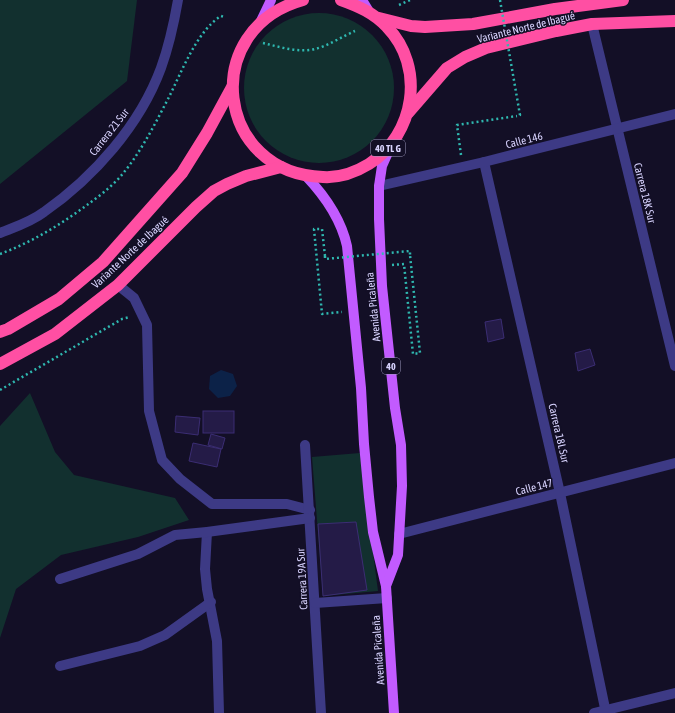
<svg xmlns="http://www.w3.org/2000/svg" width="675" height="713" font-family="'Asap Condensed',sans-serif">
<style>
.green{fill:#12302f}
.water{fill:#0c2248}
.building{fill:#241b47;stroke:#3b2d73}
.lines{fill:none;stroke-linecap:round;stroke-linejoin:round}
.path{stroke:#2fb8b0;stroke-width:2.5;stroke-dasharray:2 3;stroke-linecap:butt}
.minor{stroke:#3d3a85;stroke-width:10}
.major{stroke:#c25bff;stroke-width:10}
.highway{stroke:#ff4fa3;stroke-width:12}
.path-bridge{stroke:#2fb8b0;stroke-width:2.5;stroke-dasharray:2 3;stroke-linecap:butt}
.labels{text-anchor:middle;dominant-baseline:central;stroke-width:3;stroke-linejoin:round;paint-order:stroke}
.shield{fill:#130f26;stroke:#9e99be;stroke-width:1}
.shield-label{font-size:10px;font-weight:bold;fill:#d9d4ff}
.street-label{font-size:11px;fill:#d9d4ff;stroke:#130f26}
</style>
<rect width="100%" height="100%" fill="#130f26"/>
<g class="green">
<polygon points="0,0 137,0 127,81 0,184"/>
<circle cx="319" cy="88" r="75"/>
<polygon points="30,393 55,452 74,475 175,498 189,520 138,537 61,555 16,589 0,638 0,426"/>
<polygon points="360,453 378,591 323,596 312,457"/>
</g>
<polygon class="water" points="221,370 233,374 237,386 230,396 218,398 209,389 210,376"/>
<g class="building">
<polygon points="501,319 504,338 488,342 485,322"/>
<polygon points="590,349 595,365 578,371 575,353"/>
<rect x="203" y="411" width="31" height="22"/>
<polygon points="176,416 200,418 198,435 175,432"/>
<polygon points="211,434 225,438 222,449 208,445"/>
<polygon points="193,443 221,449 217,467 189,461"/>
<polygon points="356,522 367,590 323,596 318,524"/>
</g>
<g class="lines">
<g class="path">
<polyline points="399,5 410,0"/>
<path d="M263,43C280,47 298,53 315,49C328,46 343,36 355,31"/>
<polyline points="461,155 457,125 517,116"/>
<path d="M0,254C32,242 60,225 87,205C98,197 110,188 120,177C140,154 155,124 169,97C182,71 197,31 221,16L224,17"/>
<polyline points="325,256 322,229 314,229 322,314 342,312"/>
<polyline points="392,265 404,264 413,354 420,353 410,255"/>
<polyline points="0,390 122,319 130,317"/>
</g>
<g class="minor">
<polyline points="592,24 675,366"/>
<polyline points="484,162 560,493 606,713"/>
<polyline points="379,186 484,162 675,114"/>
<path d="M0,233C15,227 31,222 44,212C94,177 140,125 161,68C169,46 174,23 178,0"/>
<polyline points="118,285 134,298 147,325 149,411 162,460 180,479 212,504 287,504 310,510"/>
<polyline points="305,445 321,713"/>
<polyline points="207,532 205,569 207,589 217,641 219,713"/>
<polyline points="399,534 675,463"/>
<polyline points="60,579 138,554 175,535 207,532 310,518"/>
<polyline points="315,603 387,598"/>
<polyline points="60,666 140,646 165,635 211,602"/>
<polyline points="594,713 675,693"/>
</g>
<g class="major">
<polyline points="362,0 370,13"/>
<polyline points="261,21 271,0"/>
<path d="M306,176C325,196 341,219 347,246L361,388L364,444L369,497L373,532L386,586L394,713"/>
<polyline points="386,586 398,555 402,486 401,445 395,408 382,286 379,219 379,186 382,166 390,148"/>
</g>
<g class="highway">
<path d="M303,0C198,29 216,174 323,177C339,178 356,172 369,164C415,135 426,67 387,27C374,13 358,6 341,0"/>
<polyline points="379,18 411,26 425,27 473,24 555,9 623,0"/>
<polyline points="408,113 447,68 465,57 486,48 556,31 592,24 675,21"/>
<polyline points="0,332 8,329 59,299 103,262 182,173 207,133 232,87"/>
<polyline points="0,364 55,334 118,285 196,207 214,191 227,184 246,176 281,167"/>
</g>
<g class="path-bridge">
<polyline points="500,0 520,115 517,116"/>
<polyline points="325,256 325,259 410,251 410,255"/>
</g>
</g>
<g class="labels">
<g class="shield">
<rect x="371" y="140" width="34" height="16" rx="3"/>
<rect x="382" y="358" width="18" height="16" rx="3"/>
</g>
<g class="shield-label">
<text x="388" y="148">40 TL G</text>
<text x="391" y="366">40</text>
</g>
<g class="street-label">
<text transform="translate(526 27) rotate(-14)">Variante Norte de Ibagué</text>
<text transform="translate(109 132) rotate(-52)">Carrera 21 Sur</text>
<text transform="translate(524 140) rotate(-14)">Calle 146</text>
<text transform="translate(645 193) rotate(76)">Carrera 18K Sur</text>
<text transform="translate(130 252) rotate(-43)">Variante Norte de Ibagué</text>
<text transform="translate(373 307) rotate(-96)">Avenida Picaleña</text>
<text transform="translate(559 433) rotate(77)">Carrera 18L Sur</text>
<text transform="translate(534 487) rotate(-14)">Calle 147</text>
<text transform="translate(302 579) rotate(-93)">Carrera 19A Sur</text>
<text transform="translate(378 650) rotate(-94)">Avenida Picaleña</text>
</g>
</g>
</svg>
